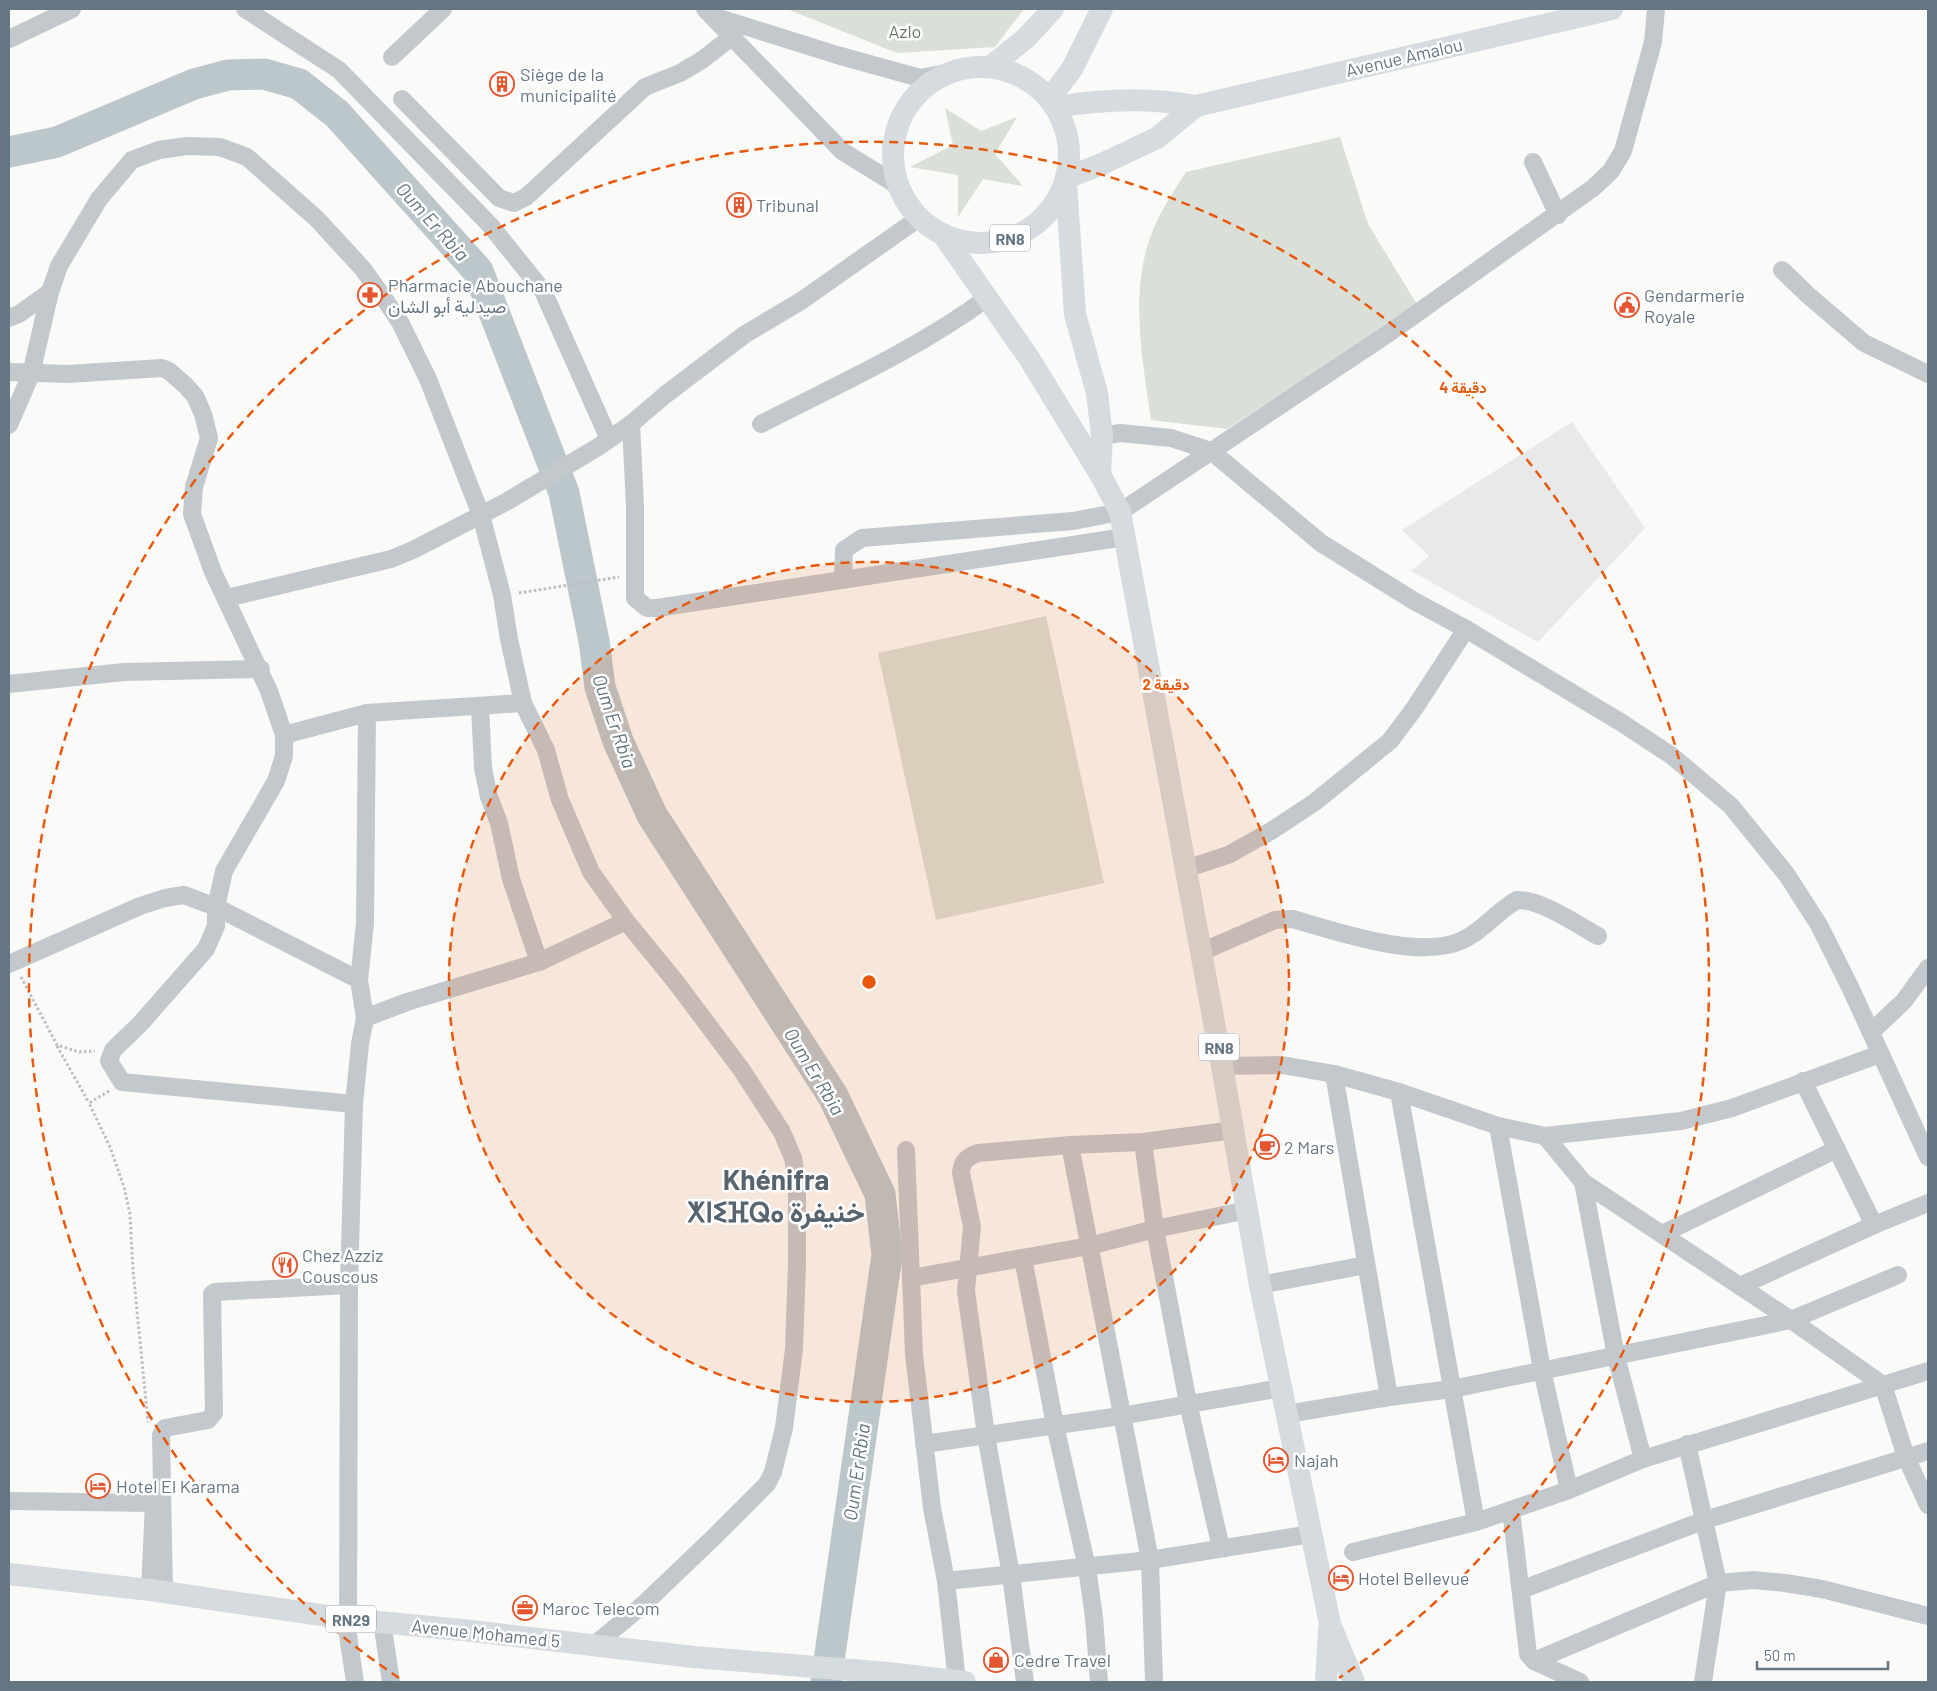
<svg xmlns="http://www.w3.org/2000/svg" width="1937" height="1691" font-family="Barlow,Vazirmatn,'Noto Sans Tifinagh',sans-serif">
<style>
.built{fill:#e8e9e9}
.green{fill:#dadfd7}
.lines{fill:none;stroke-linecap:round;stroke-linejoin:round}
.river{stroke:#bbc7cb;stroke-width:31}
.path{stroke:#bbbfc2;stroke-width:3;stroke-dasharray:2.5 2.5;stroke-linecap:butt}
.minor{stroke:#c3c8cc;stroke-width:18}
.major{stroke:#d6dbdf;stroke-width:22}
.ring{fill:none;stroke:#e8590c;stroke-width:2.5;stroke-dasharray:9 6}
.labels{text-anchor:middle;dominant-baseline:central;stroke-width:5;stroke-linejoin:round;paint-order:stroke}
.shield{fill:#fff;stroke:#939fa8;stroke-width:1}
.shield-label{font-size:16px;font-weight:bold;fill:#657683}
.park-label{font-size:18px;fill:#687a64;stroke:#fff}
.street-label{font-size:18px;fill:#657683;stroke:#fff}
.poi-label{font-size:18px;fill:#657683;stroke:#fff;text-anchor:start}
.water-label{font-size:19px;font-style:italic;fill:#60757c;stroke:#fff}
.town-label{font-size:28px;font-weight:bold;fill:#57646e;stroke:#fff}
.centre{fill:#e8590c;stroke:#fff;stroke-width:2.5}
.ring-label{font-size:15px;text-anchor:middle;font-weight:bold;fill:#e8590c;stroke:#fff;stroke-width:5;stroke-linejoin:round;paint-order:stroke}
</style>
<rect width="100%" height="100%" fill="#fafaf8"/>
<polygon class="built" points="1572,422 1645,528 1538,642 1411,571 1429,556 1402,530"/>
<g class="green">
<polygon points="787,9 786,9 1024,9 995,47 897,53"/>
<polygon points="945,108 981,131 1017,117 995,154 1023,186 983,179 958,217 958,175 910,167 953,145"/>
<path d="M1340,137L1368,224L1418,306L1227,429L1151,420C1142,355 1127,283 1157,221C1165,204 1176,188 1186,172Z"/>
<polygon points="1046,616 1104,883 936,920 878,653"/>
</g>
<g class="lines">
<polyline class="river" points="9,152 57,142 194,84 228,75 264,74 299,84 337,114 478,271 564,493 594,641 600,687 618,741 652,815 833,1096 880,1194 887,1255 826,1682"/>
<g class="path">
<polyline points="519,593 619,577"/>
<polyline points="21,977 57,1045 79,1052 95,1051"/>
<polyline points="57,1046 89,1103"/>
<polyline points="109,1091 89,1103 110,1147 124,1187 130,1214 133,1270 148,1422"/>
</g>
<g class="minor">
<polyline points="245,9 339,70 490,225 543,291 609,439"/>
<polyline points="705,9 842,151 897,185"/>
<polyline points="716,17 837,55 920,78 952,72"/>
<polyline points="9,39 72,9"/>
<polyline points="392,57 443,9"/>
<polyline points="402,99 499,198 514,203 526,197 645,87 680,73 702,60 733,36"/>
<polyline points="1533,162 1558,215"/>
<polyline points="1782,270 1809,296 1864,343 1928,374"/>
<polyline points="9,318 19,314 50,292 59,266 99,199 132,160 159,150 187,146 220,147 247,157 317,219 363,269 383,297 400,322 428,379 481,515 502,595 509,639 523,703 546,750 560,800 591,872 626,921 675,981 741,1069 782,1132 793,1158 797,1182 797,1264 794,1349 784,1428 773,1472 767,1484 714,1537 644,1604 593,1646"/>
<polyline points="9,372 67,374 162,368 169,371 186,386 195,396 203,414 209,438 194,487 192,514 213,572 269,691 284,735 284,756 276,781 224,871 216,907 216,926 206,949 140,1024 113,1050 109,1061 122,1082 354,1104"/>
<polyline points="631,424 635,506 635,598 647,608 657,608 1125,537"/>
<path d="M761,424C837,385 918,349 987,298"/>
<polyline points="9,425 31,374 50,292"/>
<polyline points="1102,436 1120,433 1171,438 1211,451 1321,543 1414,601 1466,629 1622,723 1672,756 1731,806 1787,875 1819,925 1850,987 1928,1157"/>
<polyline points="843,580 844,550 862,538 1073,521 1120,512 1392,331 1593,188 1611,171 1623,151 1653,42 1656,9"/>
<polyline points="227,598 391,559 413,550 506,502 598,447 631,424 665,395 744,335 801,301 919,218"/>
<polyline points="9,684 124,672 261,669"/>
<polyline points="480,706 483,768 489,797 499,823 511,879 539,962"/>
<polyline points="284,735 367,713 523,703"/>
<polyline points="1185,869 1228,855 1271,831 1315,802 1390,741 1414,709 1466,629"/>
<path d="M1201,952L1275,920L1292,919C1337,931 1419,961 1463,940C1484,930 1497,911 1517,900C1540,899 1578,925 1598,936"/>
<polyline points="9,964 140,906 165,898 184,895 216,907 359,980"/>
<polyline points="365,1018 407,1002 539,962 626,921"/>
<polyline points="1871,1032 1904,1001 1928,968"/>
<polyline points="1222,1066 1282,1065 1334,1074 1399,1092 1498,1126 1545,1136 1681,1121 1732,1108 1880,1054"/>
<polyline points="1334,1074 1389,1397"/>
<polyline points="1803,1081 1874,1225"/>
<polyline points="1399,1092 1476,1522"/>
<polyline points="1498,1126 1542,1370 1569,1490"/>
<polyline points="1545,1136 1583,1182 1791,1320 1883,1385 1928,1371"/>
<polyline points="1143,1142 1155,1229 1188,1403 1221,1548"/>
<polyline points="1070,1145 1150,1560 1154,1682"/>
<polyline points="906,1150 914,1354 932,1508 946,1581 957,1681"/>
<polyline points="1583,1182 1616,1356 1643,1459"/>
<polyline points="1662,1234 1837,1149"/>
<polyline points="1023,1258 1055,1425 1087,1568 1094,1617 1099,1682"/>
<polyline points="911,1278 1089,1246 1155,1229 1248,1210"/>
<polyline points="1260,1285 1366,1265"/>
<polyline points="1740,1286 1874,1225 1928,1203"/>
<polyline points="1287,1414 1389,1397 1452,1389 1791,1320 1898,1275"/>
<polyline points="924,1444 1121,1416 1281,1388"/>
<polyline points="1687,1444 1718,1583 1703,1682"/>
<polyline points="9,1501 154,1503 150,1590"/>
<polyline points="1511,1510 1528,1654 1534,1661 1580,1682"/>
<polyline points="1353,1552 1476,1522 1569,1490 1643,1459 1883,1385 1906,1457 1928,1505"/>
<polyline points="946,1581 1150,1560 1311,1534"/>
<polyline points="1523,1589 1705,1520 1928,1451"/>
<polyline points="164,1592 161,1435 165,1428 208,1420 214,1413 212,1294 215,1292 349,1285"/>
<polyline points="382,1622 391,1682"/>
<polyline points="1534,1661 1718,1583 1754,1580 1785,1583 1822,1589 1928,1616"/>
<polyline points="355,1682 348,1635 349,1285 354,1104 360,1044 365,1018 359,980 365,923 367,713"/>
<path d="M1025,1682L1011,1575L986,1435L966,1291L972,1227L961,1173C962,1161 967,1157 978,1153L1070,1145L1143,1142L1234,1130"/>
</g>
<g class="major">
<circle cx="981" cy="155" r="88"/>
<polyline points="990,67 1025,39 1053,9"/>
<polyline points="1050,98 1072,69 1102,9"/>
<path d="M1056,107C1103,99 1149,97 1196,106L1612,9"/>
<polyline points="1067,178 1104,163 1157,138 1196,106"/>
<polyline points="1066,183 1075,314 1097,393 1102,436 1100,474"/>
<polyline points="944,236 1029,358 1100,474 1120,512 1222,1066 1260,1285 1330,1624 1354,1682"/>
<polyline points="9,1574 150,1590 348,1619 472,1631 694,1657 888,1673 965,1682"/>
<polyline points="1326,1682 1329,1630"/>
</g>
</g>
<circle cx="869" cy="982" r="420" fill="#e8590c" fill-opacity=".12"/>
<g class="ring">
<circle cx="869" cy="982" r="420"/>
<path d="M399 1678A840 840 0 1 1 1339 1678"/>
</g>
<defs>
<symbol id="building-ring" viewBox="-11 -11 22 22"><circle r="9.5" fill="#fff" stroke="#e4572e" stroke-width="1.5"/><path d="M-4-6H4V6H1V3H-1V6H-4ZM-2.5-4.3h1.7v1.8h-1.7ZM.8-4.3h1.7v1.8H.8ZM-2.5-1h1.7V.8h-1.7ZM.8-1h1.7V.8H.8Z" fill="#e4572e"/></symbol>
<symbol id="pharmacy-ring" viewBox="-11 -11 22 22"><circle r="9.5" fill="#fff" stroke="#e4572e" stroke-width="1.5"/><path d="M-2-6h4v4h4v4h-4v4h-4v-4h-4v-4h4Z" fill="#e4572e"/></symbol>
<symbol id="civic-ring" viewBox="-11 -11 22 22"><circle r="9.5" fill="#fff" stroke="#e4572e" stroke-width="1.5"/><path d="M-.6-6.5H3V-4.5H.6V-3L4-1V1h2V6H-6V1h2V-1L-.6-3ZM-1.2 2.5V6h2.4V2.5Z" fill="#e4572e"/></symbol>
<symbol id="cafe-ring" viewBox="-11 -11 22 22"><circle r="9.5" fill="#fff" stroke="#e4572e" stroke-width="1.5"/><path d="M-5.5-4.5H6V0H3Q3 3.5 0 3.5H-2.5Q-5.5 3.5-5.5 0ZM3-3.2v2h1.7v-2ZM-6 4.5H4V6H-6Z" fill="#e4572e"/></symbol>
<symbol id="restaurant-ring" viewBox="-11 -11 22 22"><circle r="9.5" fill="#fff" stroke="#e4572e" stroke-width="1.5"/><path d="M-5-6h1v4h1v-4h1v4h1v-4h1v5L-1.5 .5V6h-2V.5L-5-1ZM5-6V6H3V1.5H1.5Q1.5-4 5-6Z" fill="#e4572e"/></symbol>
<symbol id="hotel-ring" viewBox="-11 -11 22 22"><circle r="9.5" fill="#fff" stroke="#e4572e" stroke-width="1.5"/><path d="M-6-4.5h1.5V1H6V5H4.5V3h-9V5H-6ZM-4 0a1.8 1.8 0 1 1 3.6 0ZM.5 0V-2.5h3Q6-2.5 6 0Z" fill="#e4572e"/></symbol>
<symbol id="office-ring" viewBox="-11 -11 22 22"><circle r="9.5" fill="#fff" stroke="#e4572e" stroke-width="1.5"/><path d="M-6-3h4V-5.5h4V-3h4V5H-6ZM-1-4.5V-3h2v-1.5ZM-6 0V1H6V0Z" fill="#e4572e"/></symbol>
<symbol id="shop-ring" viewBox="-11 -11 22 22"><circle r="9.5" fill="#fff" stroke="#e4572e" stroke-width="1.5"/><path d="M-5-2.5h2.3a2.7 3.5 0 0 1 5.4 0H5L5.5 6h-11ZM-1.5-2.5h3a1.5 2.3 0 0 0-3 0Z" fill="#e4572e"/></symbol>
</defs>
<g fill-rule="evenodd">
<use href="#building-ring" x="488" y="70" width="28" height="28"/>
<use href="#building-ring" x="725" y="191" width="28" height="28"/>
<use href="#pharmacy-ring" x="356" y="281" width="28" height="28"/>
<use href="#civic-ring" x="1613" y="291" width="28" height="28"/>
<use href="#cafe-ring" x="1253" y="1133" width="28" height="28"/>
<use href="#restaurant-ring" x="271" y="1251" width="28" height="28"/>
<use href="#hotel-ring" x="1262" y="1446" width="28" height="28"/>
<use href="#hotel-ring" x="84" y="1472" width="28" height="28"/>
<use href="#hotel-ring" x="1327" y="1564" width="28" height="28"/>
<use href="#office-ring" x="511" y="1594" width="28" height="28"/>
<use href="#shop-ring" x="982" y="1646" width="28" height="28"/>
</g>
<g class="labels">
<g class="shield">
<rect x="990" y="224.5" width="40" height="27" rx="4"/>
<rect x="1199" y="1033.5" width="40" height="27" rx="4"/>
<rect x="326" y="1605.5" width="50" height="27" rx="4"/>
</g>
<g class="shield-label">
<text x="1010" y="238">RN8</text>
<text x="1219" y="1047">RN8</text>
<text x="351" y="1619">RN29</text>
</g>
<g class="park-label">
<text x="905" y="31">Azlo</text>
</g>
<g class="street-label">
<text transform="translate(1404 57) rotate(-13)">Avenue Amalou</text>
<text transform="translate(486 1633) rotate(6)">Avenue Mohamed 5</text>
</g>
<g class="poi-label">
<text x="520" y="74">Siège de la<tspan x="520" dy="21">municipalité</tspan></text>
<text x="756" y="205">Tribunal</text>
<text x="388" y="285">Pharmacie Abouchane<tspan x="388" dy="21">صيدلية أبو الشان</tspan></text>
<text x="1644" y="295">Gendarmerie<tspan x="1644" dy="21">Royale</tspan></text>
<text x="1284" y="1147">2 Mars</text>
<text x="302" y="1255">Chez Azziz<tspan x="302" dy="21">Couscous</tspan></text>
<text x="1294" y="1460">Najah</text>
<text x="116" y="1486">Hotel El Karama</text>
<text x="1358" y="1578">Hotel Bellevue</text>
<text x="542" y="1608">Maroc Telecom</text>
<text x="1014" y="1660">Cedre Travel</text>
</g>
<g class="water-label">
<text transform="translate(433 221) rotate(48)">Oum Er Rbia</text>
<text transform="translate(615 721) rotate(71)">Oum Er Rbia</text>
<text transform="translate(815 1071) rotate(59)">Oum Er Rbia</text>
<text transform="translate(856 1472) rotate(-82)">Oum Er Rbia</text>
</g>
<g class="town-label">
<text x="776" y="1179">Khénifra<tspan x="776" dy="32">ⵅⵏⵉⴼⵕⴰ خنيفرة</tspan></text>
</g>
</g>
<circle cx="869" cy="982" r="8" class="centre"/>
<g class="ring-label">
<text x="1463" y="393">4 دقيقة</text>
<text x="1166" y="690">2 دقيقة</text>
</g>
<rect width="1937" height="1691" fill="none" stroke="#657683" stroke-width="20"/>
<path d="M1757 1661v8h131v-8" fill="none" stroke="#657683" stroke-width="2.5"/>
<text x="1764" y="1661" font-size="15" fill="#657683" stroke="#ffffff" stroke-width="4" paint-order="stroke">50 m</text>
</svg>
